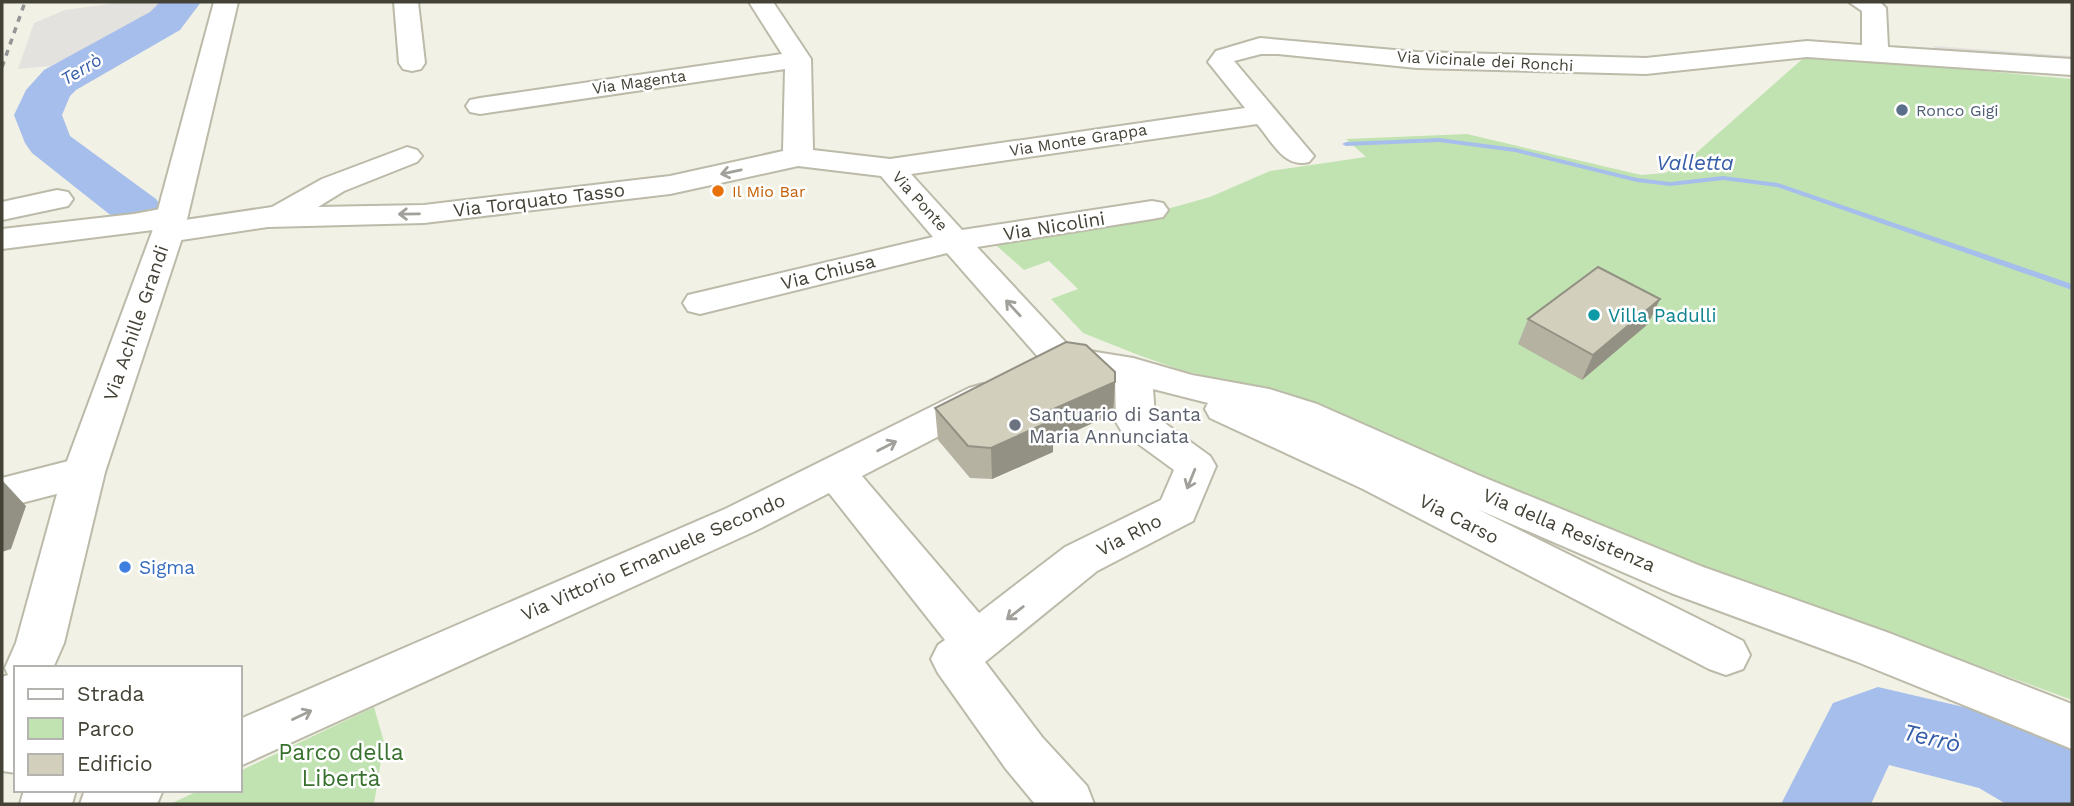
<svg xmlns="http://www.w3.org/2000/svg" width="2074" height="806" font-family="'Work Sans',sans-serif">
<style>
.green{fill:#c1e3b1}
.parking{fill:#e3e2de}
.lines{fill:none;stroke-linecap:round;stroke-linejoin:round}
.stream{fill:#a6beeb;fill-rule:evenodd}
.river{fill:#a6beeb;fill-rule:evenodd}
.minor-casing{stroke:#bcbaa9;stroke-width:4}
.tertiary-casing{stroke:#bcbaa9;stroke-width:4}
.minor{fill:#fff;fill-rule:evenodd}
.tertiary{fill:#fff;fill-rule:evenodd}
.rail{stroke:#959595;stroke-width:3.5;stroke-dasharray:6 6;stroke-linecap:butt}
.wall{fill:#b5b2a2}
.shaded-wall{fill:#939184}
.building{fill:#d2cfbc;stroke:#939184;stroke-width:2}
.oneway{stroke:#a2a09a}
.service-dot{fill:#5c6f8a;stroke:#fff;stroke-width:2.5}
.food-dot{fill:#e8710a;stroke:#fff;stroke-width:2.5}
.culture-dot{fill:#0f9aa8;stroke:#fff;stroke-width:2.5}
.worship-dot{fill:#6b7280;stroke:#fff;stroke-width:2.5}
.shop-dot{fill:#3f7fe0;stroke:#fff;stroke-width:2.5}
.labels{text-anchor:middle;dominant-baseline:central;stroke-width:5;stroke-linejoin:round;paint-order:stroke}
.far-street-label{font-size:16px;fill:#444236;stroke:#fff}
.far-service-label{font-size:16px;fill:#4e5e75;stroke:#fff;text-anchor:start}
.far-food-label{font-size:16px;fill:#c56008;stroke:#fff;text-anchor:start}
.far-water-label{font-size:18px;font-style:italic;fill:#365da8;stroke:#fff}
.street-label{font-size:19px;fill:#444236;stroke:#fff}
.culture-label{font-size:19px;fill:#0d838f;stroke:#fff;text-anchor:start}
.worship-label{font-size:19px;fill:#5b616d;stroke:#fff;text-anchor:start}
.shop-label{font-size:19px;fill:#366cbe;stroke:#fff;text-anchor:start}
.water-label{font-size:21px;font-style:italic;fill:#365da8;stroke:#fff}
.near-park-label{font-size:23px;fill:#37712d;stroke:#fff}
.near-water-label{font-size:24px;font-style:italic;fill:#365da8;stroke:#fff}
</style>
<rect width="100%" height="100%" fill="#f2f1e6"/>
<g class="green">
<polygon points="1807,55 2072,79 2072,700 1859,622 1653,552 1387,442 1295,397 1181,370 1141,356 1083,333 1051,299 1078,289 1049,261 1024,270 990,240 1124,221 1210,197 1270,171 1366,157 1346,139 1467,134 1641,175 1665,173 1687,161"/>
<polygon points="374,707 384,742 374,804 170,804 200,790 240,790 240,771"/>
</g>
<g class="parking">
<polygon points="124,2 161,2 135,28 50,66 18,69 34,23 65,10"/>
<polygon points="1933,46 2072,56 2072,64 1941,55"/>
</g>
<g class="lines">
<polygon class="stream" points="1439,138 1515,148 1637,178 1670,182 1723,176 1778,183 2072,284 2072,290 1777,187 1723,180 1670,186 1637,182 1515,152 1439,142 1346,146 1342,144 1346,142"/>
<g class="river">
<polygon points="160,2 201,2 180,30 76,90 70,96 62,115 70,136 156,199 163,210 156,221 137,226 118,221 32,153 25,143 14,115 26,90 44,70 150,12"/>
<polygon points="1878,687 1998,715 2029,726 2072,749 2072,804 2006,804 1979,788 1889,765 1871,804 1781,804 1833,703"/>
</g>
<defs>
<g id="minor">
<polygon points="394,2 418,2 425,63 421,69 412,71 403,69 399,63"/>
<path d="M749,2H773L811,59L813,150L890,159L1245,108L1208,62L1216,51L1260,38L1417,52L1646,58L1807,41L1862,45V11L1849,2H1880L1886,8L1888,47L2072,59V75L1807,57L1646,74L1417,68L1278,54H1261L1234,61L1309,150L1314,156L1309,162C1284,169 1272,141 1257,124L911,174L962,230L1152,201L1163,203L1168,210L1163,217L1152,219L977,247L1071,348L1133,358L1192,375L1269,389L1317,404L1478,475L1703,567L1889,633L2072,704V749L1855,661L1671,593L1477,509L1743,641L1750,655L1743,669L1726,675L1709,669L1363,489L1210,418L1205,409L1208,403L1153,389L1155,416L1210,456L1216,466L1193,521L1097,571L985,662L1042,737L1087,786L1094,804H1035L1006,769L938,673L931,659L938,645L945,640L829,493L755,531L240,766V719L725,509L969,388L983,384L997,388L1002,397L997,406L862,476L979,613L1065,547L1161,500L1174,470L1122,432L1116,422L1115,379L1047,367L947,253L700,314L688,311L683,303L688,295L933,237L881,176L798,166L670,194L424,223L268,227L168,242L157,239L153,230L2,249V229L134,214L171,207L182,210L187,217L185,220L272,207L322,179L407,147L417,150L422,156L417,162L344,191L318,207L424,205L670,176L783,151L785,69L480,114L470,112L466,106L470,100L480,98L782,54Z"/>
<polygon points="57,190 68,192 73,199 68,206 2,220 2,202"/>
<polygon points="84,457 99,461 105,472 99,483 2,508 2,478"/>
<polygon points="85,790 163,790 157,804 80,804"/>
</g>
<g id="tertiary">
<polygon points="214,2 238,2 184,232 105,472 64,643 53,668 16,668 16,773 2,771 2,677 8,675 5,668 16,643 63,472 152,232"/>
<polygon points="24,790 76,790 72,804 20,804"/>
</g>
</defs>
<use href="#minor" class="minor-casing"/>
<use href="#tertiary" class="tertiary-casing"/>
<use href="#minor" class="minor"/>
<use href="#tertiary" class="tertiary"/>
<polyline class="rail" points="2,67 25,2"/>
</g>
<g class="wall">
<polygon points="1660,299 1648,324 1582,380 1518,344 1528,319"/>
<polygon points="1115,382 1113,414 1053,441 1053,452 992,479 970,478 938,440 935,408"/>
</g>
<g class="shaded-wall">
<polygon points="1660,299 1648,324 1582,380 1593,355"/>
<polygon points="1115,382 1113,414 1053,441 1053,452 992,479 991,448 1047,412"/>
<polygon points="2,480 26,506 11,549 2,552"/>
</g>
<g class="building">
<polygon points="1598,267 1660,299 1593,355 1528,319"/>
<polygon points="1066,342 1086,345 1115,372 1115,382 1047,412 1053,420 991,448 968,446 935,408"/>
</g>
<defs><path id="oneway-shaft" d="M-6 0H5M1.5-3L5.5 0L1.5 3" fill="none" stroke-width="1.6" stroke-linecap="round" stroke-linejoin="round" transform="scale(1.75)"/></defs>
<g class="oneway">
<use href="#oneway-shaft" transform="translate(731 172) rotate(168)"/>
<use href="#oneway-shaft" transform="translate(409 214) rotate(179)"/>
<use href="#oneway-shaft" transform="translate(1013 308) rotate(-133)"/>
<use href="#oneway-shaft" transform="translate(887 446) rotate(-27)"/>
<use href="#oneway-shaft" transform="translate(1191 479) rotate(112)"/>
<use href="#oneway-shaft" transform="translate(1015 613) rotate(142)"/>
<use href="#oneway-shaft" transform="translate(302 715) rotate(-25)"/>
</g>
<circle class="service-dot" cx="1902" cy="110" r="7"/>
<circle class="food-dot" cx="718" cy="191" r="7"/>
<circle class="culture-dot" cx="1594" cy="315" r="7"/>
<circle class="worship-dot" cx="1015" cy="425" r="7"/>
<circle class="shop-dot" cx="125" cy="567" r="7"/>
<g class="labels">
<g class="far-street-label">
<text transform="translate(1485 61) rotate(3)">Via Vicinale dei Ronchi</text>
<text transform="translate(639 82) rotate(-8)">Via Magenta</text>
<text transform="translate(1078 140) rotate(-9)">Via Monte Grappa</text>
<text transform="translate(920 201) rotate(48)">Via Ponte</text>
</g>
<g class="far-service-label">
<text x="1916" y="110">Ronco Gigi</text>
</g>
<g class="far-food-label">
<text x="732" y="191">Il Mio Bar</text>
</g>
<g class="far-water-label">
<text transform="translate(81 69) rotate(-31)">Terrò</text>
</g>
<g class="street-label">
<text transform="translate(539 200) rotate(-7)">Via Torquato Tasso</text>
<text transform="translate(1054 226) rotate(-9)">Via Nicolini</text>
<text transform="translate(828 272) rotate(-14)">Via Chiusa</text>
<text transform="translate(136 323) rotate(-71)">Via Achille Grandi</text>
<text transform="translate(1459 519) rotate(27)">Via Carso</text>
<text transform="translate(1569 530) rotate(23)">Via della Resistenza</text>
<text transform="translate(1129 535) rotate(-27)">Via Rho</text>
<text transform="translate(653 557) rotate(-24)">Via Vittorio Emanuele Secondo</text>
</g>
<g class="culture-label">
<text x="1608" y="315">Villa Padulli</text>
</g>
<g class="worship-label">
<text x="1029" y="414">Santuario di Santa<tspan x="1029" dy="22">Maria Annunciata</tspan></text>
</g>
<g class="shop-label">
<text x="139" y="567">Sigma</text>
</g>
<g class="water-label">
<text x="1695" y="162">Valletta</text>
</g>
<g class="near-park-label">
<text x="341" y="752">Parco della<tspan x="341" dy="26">Libertà</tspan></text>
</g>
<g class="near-water-label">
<text transform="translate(1932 738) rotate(13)">Terrò</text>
</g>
</g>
<rect width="2074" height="806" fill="none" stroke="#444236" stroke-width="7"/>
<rect x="14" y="666" width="228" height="126" fill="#ffffff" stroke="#b4b3af" stroke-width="2"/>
<rect x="28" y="689" width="35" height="10" fill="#ffffff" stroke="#b4b3af" stroke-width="2"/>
<text x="77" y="701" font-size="21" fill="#444236">Strada</text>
<rect x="28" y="718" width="35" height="21" fill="#c1e3b1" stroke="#b4b3af" stroke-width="2"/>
<text x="77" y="736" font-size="21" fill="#444236">Parco</text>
<rect x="28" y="754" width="35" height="21" fill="#d2cfbc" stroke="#b4b3af" stroke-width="2"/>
<text x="77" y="771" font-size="21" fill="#444236">Edificio</text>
</svg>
